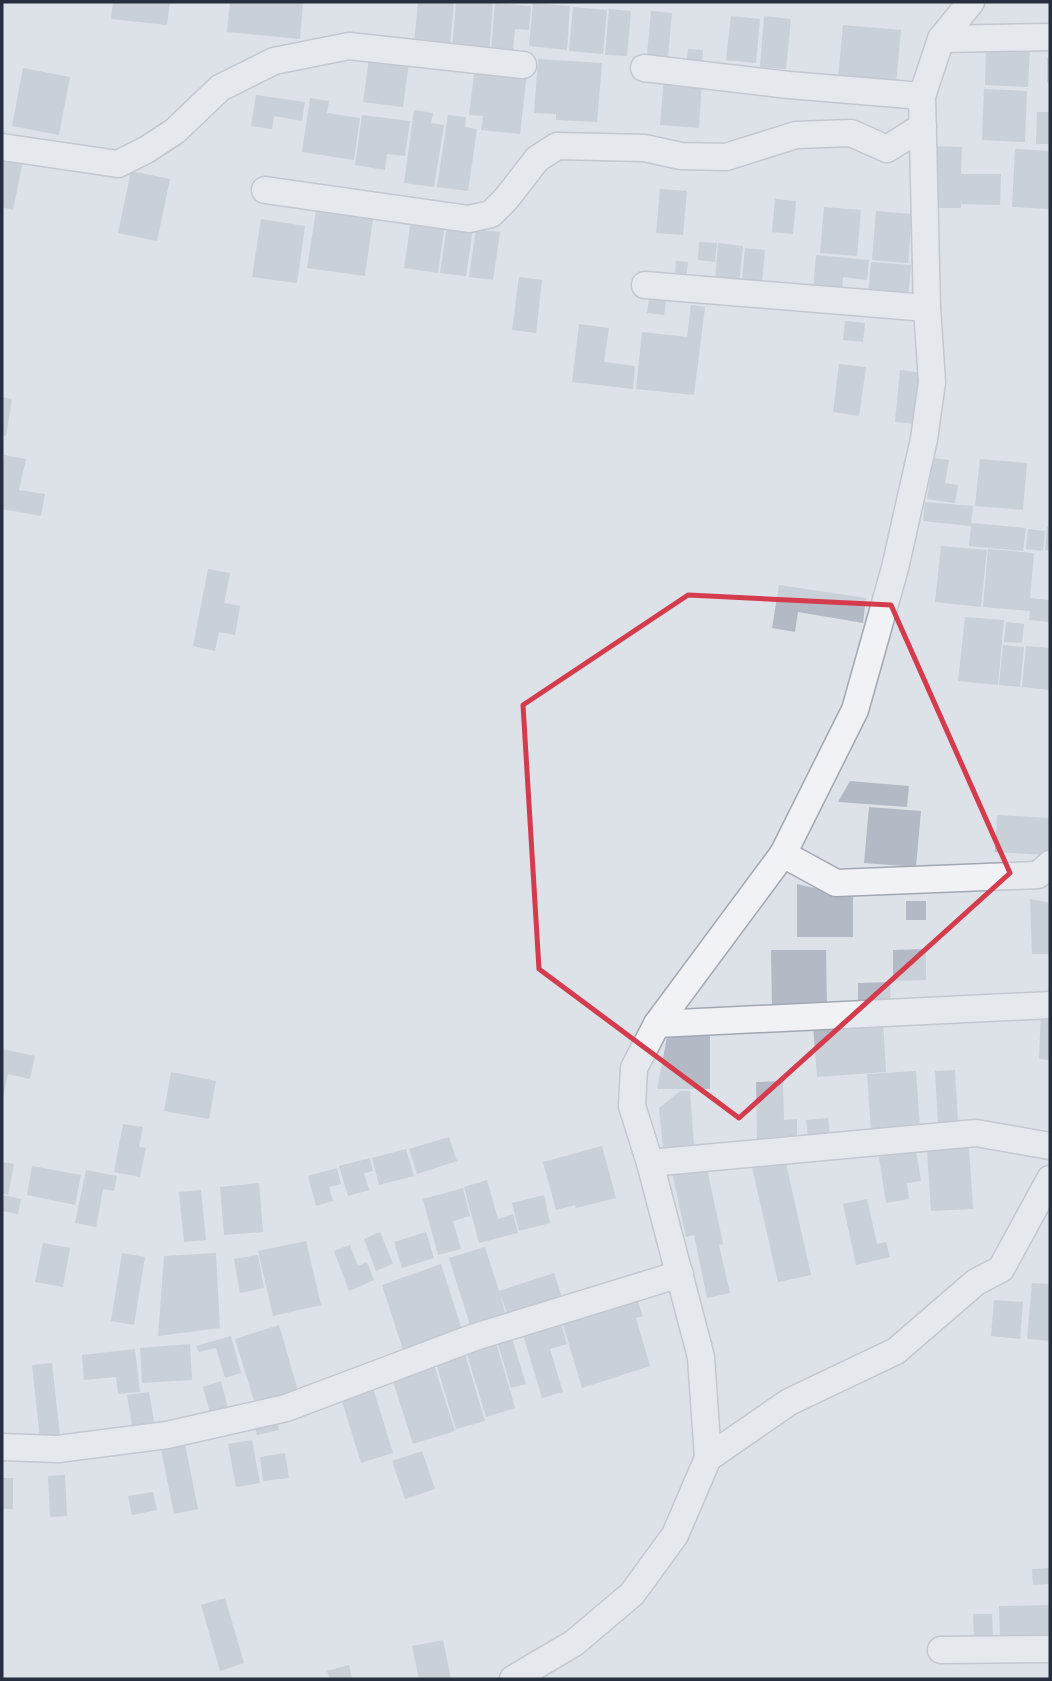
<svg xmlns="http://www.w3.org/2000/svg" width="1052" height="1681" font-family="Jost,sans-serif">
<style>
.building{fill:#b4bac5}
.lines{fill:none;stroke-linecap:round;stroke-linejoin:round}
.minor-casing{stroke:#a2a8b2;stroke-width:29}
.minor{stroke:#f0f2f6;stroke-width:26}
.marked{fill:none;stroke:#d43b4d;stroke-width:5;stroke-linejoin:round}
</style>
<rect width="100%" height="100%" fill="#dde1e8"/>
<g class="building">
<polygon points="113,2 170,2 167,25 111,19"/>
<polygon points="230,2 303,2 300,39 227,32"/>
<polygon points="418,2 454,2 450,46 414,43"/>
<polygon points="456,2 493,3 489,53 452,50"/>
<polygon points="495,3 531,6 529,30 515,29 513,51 491,50"/>
<polygon points="533,3 570,6 567,50 529,46"/>
<polygon points="573,7 607,10 603,54 569,51"/>
<polygon points="609,9 631,11 627,56 605,55"/>
<polygon points="651,11 672,13 668,57 647,55"/>
<polygon points="731,16 760,19 756,63 726,60"/>
<polygon points="764,16 791,19 786,69 760,67"/>
<polygon points="843,25 901,30 896,84 838,79"/>
<polygon points="986,45 1030,46 1028,87 985,85"/>
<polygon points="688,49 703,50 702,61 687,60"/>
<rect x="1047" y="58" width="3" height="25"/>
<polygon points="369,59 409,63 403,107 363,102"/>
<polygon points="538,59 602,63 597,122 556,120 556,114 534,113"/>
<polygon points="475,67 527,73 520,134 481,130 483,116 469,115"/>
<polygon points="23,68 70,77 59,135 12,126"/>
<polygon points="664,77 702,79 699,128 660,125"/>
<polygon points="984,89 1027,91 1025,142 982,140"/>
<polygon points="256,95 305,102 302,121 274,116 272,129 251,126"/>
<polygon points="310,98 329,101 327,113 360,118 354,160 302,152"/>
<polygon points="414,110 433,113 431,123 444,125 434,187 404,183"/>
<polygon points="1037,112 1050,112 1050,144 1036,144"/>
<polygon points="362,115 410,121 405,156 387,154 385,170 355,165"/>
<polygon points="448,115 466,117 465,127 477,129 468,191 437,187"/>
<polygon points="935,146 962,147 961,174 1001,174 1000,205 961,204 961,208 934,208"/>
<polygon points="1015,149 1050,151 1050,209 1012,207"/>
<polygon points="2,156 23,160 13,210 2,207"/>
<polygon points="131,171 170,179 157,241 118,233"/>
<polygon points="660,189 687,191 683,235 656,233"/>
<polygon points="775,199 796,201 793,234 772,232"/>
<polygon points="824,207 861,210 857,256 820,253"/>
<polygon points="316,211 373,219 365,276 307,268"/>
<polygon points="876,211 912,214 908,263 872,260"/>
<polygon points="261,219 305,226 297,283 252,277"/>
<polygon points="411,220 445,224 438,273 404,268"/>
<polygon points="447,225 473,229 466,276 440,273"/>
<polygon points="476,229 500,232 493,280 469,277"/>
<polygon points="699,242 717,243 715,262 698,260"/>
<polygon points="718,243 743,246 739,285 715,283"/>
<polygon points="745,248 765,250 762,282 742,280"/>
<polygon points="816,255 869,260 867,280 843,277 842,293 813,290"/>
<polygon points="676,261 688,262 686,279 675,278"/>
<polygon points="871,262 911,265 908,299 868,296"/>
<polygon points="519,277 542,280 536,333 512,330"/>
<polygon points="649,299 666,301 664,315 647,313"/>
<polygon points="691,305 705,307 694,395 636,389 642,332 687,337"/>
<polygon points="845,321 865,323 863,342 843,340"/>
<polygon points="579,324 609,328 604,362 635,366 633,389 572,382"/>
<polygon points="839,364 866,367 859,416 833,412"/>
<polygon points="900,370 923,373 917,424 895,422"/>
<polygon points="2,397 12,399 6,436 2,435"/>
<polygon points="4,455 26,459 19,490 45,494 41,516 2,509 2,466"/>
<polygon points="933,458 949,460 945,483 958,485 955,503 927,499"/>
<polygon points="980,459 1027,463 1023,510 975,506"/>
<polygon points="925,502 973,506 971,523 1026,528 1023,551 969,546 971,526 923,521"/>
<polygon points="1047,527 1050,527 1050,551 1045,550"/>
<polygon points="1028,529 1045,531 1043,551 1026,549"/>
<polygon points="941,546 987,550 981,607 935,602"/>
<polygon points="988,549 1034,553 1030,598 1050,600 1050,622 1029,620 1030,611 983,607"/>
<polygon points="208,569 230,573 224,603 240,606 235,635 219,632 215,651 193,646"/>
<polygon points="779,585 866,598 863,623 798,612 795,632 772,628"/>
<polygon points="965,617 1004,620 998,685 958,681"/>
<polygon points="1006,622 1024,624 1022,643 1004,642"/>
<polygon points="1003,645 1024,647 1020,687 999,685"/>
<polygon points="1026,646 1050,648 1050,690 1022,687"/>
<polygon points="850,781 909,786 907,807 838,802"/>
<polygon points="869,807 921,811 916,867 864,863"/>
<polygon points="997,815 1050,818 1049,855 995,852"/>
<polygon points="797,884 853,897 853,937 797,937"/>
<polygon points="1030,899 1050,903 1050,954 1032,954"/>
<rect x="906" y="901" width="20" height="19"/>
<polygon points="926,949 926,980 893,981 893,950"/>
<polygon points="771,950 826,950 827,1005 772,1005"/>
<polygon points="890,982 891,1009 858,1009 858,983"/>
<polygon points="1041,1010 1050,1010 1050,1060 1039,1059"/>
<polygon points="883,1021 886,1072 817,1077 813,1026"/>
<polygon points="668,1032 710,1033 710,1089 657,1089"/>
<polygon points="2,1049 35,1056 30,1079 8,1074 3,1096"/>
<polygon points="955,1070 958,1123 938,1124 935,1071"/>
<polygon points="916,1071 920,1127 871,1131 867,1074"/>
<polygon points="171,1072 216,1081 209,1119 164,1111"/>
<polygon points="783,1081 784,1120 797,1119 797,1138 757,1139 756,1082"/>
<polygon points="680,1091 690,1091 694,1146 663,1148 659,1108"/>
<polygon points="828,1118 830,1135 808,1137 806,1120"/>
<polygon points="123,1124 143,1127 139,1147 146,1148 140,1177 114,1172"/>
<polygon points="449,1137 457,1161 417,1174 409,1149"/>
<polygon points="602,1146 616,1198 576,1208 575,1205 556,1210 543,1162"/>
<polygon points="969,1147 973,1209 931,1211 927,1150"/>
<polygon points="406,1149 414,1176 379,1185 372,1158"/>
<polygon points="916,1150 921,1181 907,1183 909,1199 886,1203 879,1157"/>
<polygon points="370,1158 373,1171 364,1173 369,1190 348,1196 339,1166"/>
<polygon points="785,1159 811,1275 778,1282 752,1167"/>
<polygon points="2,1162 14,1164 8,1195 2,1193"/>
<polygon points="706,1164 723,1244 719,1245 730,1293 707,1298 694,1235 686,1237 672,1172"/>
<polygon points="32,1166 81,1175 75,1205 27,1195"/>
<polygon points="337,1168 341,1184 329,1187 333,1201 316,1206 308,1176"/>
<polygon points="86,1170 117,1176 114,1191 103,1189 96,1227 75,1223"/>
<polygon points="487,1180 498,1219 513,1214 518,1233 479,1243 464,1187"/>
<polygon points="259,1183 263,1232 224,1235 220,1187"/>
<polygon points="463,1188 470,1216 453,1221 461,1249 438,1255 423,1199"/>
<polygon points="201,1190 206,1240 184,1242 179,1192"/>
<polygon points="4,1195 21,1199 18,1214 2,1211"/>
<polygon points="544,1195 550,1223 519,1231 512,1203"/>
<polygon points="867,1199 877,1244 886,1242 890,1257 856,1265 843,1204"/>
<polygon points="380,1232 393,1264 376,1271 364,1239"/>
<polygon points="426,1232 434,1258 402,1268 394,1242"/>
<polygon points="306,1241 321,1305 273,1316 258,1251"/>
<polygon points="43,1243 70,1248 63,1287 35,1282"/>
<polygon points="350,1245 358,1266 367,1262 374,1280 349,1291 334,1251"/>
<polygon points="485,1247 499,1291 554,1273 562,1298 508,1316 500,1294 506,1317 471,1328 449,1258"/>
<polygon points="122,1253 145,1257 134,1325 111,1321"/>
<polygon points="216,1253 220,1328 158,1336 164,1256"/>
<polygon points="258,1255 264,1288 240,1293 234,1259"/>
<polygon points="441,1264 463,1333 404,1353 382,1285"/>
<polygon points="1032,1283 1050,1284 1050,1341 1027,1339"/>
<polygon points="636,1295 643,1316 636,1318 650,1366 582,1388 561,1318"/>
<polygon points="994,1300 1023,1302 1020,1339 991,1336"/>
<polygon points="560,1320 567,1344 550,1349 563,1392 542,1398 522,1331"/>
<polygon points="279,1325 298,1391 255,1404 235,1339"/>
<polygon points="231,1336 241,1373 225,1378 216,1348 199,1352 196,1346"/>
<polygon points="512,1339 526,1384 511,1388 498,1344"/>
<polygon points="496,1342 515,1408 486,1417 466,1351"/>
<polygon points="190,1344 192,1380 142,1383 140,1348"/>
<polygon points="135,1349 140,1392 118,1394 116,1377 84,1380 82,1355"/>
<polygon points="465,1354 485,1421 456,1429 436,1363"/>
<polygon points="433,1362 455,1431 413,1444 391,1375"/>
<polygon points="52,1363 60,1436 40,1439 32,1365"/>
<polygon points="221,1381 228,1408 210,1413 203,1387"/>
<polygon points="373,1388 393,1453 361,1463 341,1398"/>
<polygon points="149,1392 155,1427 133,1431 127,1395"/>
<polygon points="277,1419 279,1430 257,1435 254,1424"/>
<polygon points="184,1439 198,1509 174,1514 160,1444"/>
<polygon points="252,1440 260,1483 236,1487 228,1444"/>
<polygon points="422,1451 435,1489 405,1499 392,1461"/>
<polygon points="285,1453 289,1478 263,1481 260,1457"/>
<polygon points="65,1475 67,1516 50,1517 48,1476"/>
<rect x="2" y="1478" width="11" height="31"/>
<polygon points="153,1492 157,1510 132,1515 128,1496"/>
<polygon points="1050,1568 1050,1584 1033,1585 1032,1569"/>
<polygon points="225,1598 244,1663 220,1671 201,1605"/>
<polygon points="1050,1605 1050,1640 1000,1641 999,1606"/>
<polygon points="973,1614 992,1614 993,1641 974,1641"/>
<polygon points="443,1640 451,1679 419,1679 412,1646"/>
<polygon points="349,1665 352,1679 330,1679 327,1671"/>
</g>
<g class="lines">
<defs>
<g id="minor">
<polyline points="941,39 1050,37"/>
<polyline points="644,68 789,85 922,96"/>
<polyline points="2,147 118,164 146,150 175,131 220,88 274,61 349,46 523,65"/>
<polyline points="265,190 469,219 491,214 506,199 537,159 557,146 644,148 681,156 726,157 796,135 851,133 887,149 923,126"/>
<polyline points="645,285 927,308"/>
<polyline points="783,854 836,883 1038,875 1050,864"/>
<polyline points="657,1024 1050,1005"/>
<polyline points="650,1163 976,1133 1050,1146"/>
<polyline points="2,1447 58,1449 167,1435 286,1408 475,1337 680,1274"/>
<polyline points="708,1458 789,1402 896,1351 976,1282 1001,1269 1050,1179"/>
<polyline points="941,1650 1050,1649"/>
<polyline points="513,1679 574,1643 632,1594 675,1535 708,1458 701,1357 650,1163 632,1106 634,1068 657,1024 783,854 855,710 895,568 924,439 932,382 927,308 922,96 941,39 971,2"/>
</g>
</defs>
<use href="#minor" class="minor-casing"/>
<use href="#minor" class="minor"/>
</g>
<path d="M0 0H1052V1681H0ZM688,595L891,605L1010,873L739,1118L539,969L523,705Z" fill="#dde1e8" fill-opacity=".55" fill-rule="evenodd"/>
<path class="marked" d="M688,595L891,605L1010,873L739,1118L539,969L523,705Z"/>
<rect width="1052" height="1681" fill="none" stroke="#262e3f" stroke-width="7"/>
</svg>
